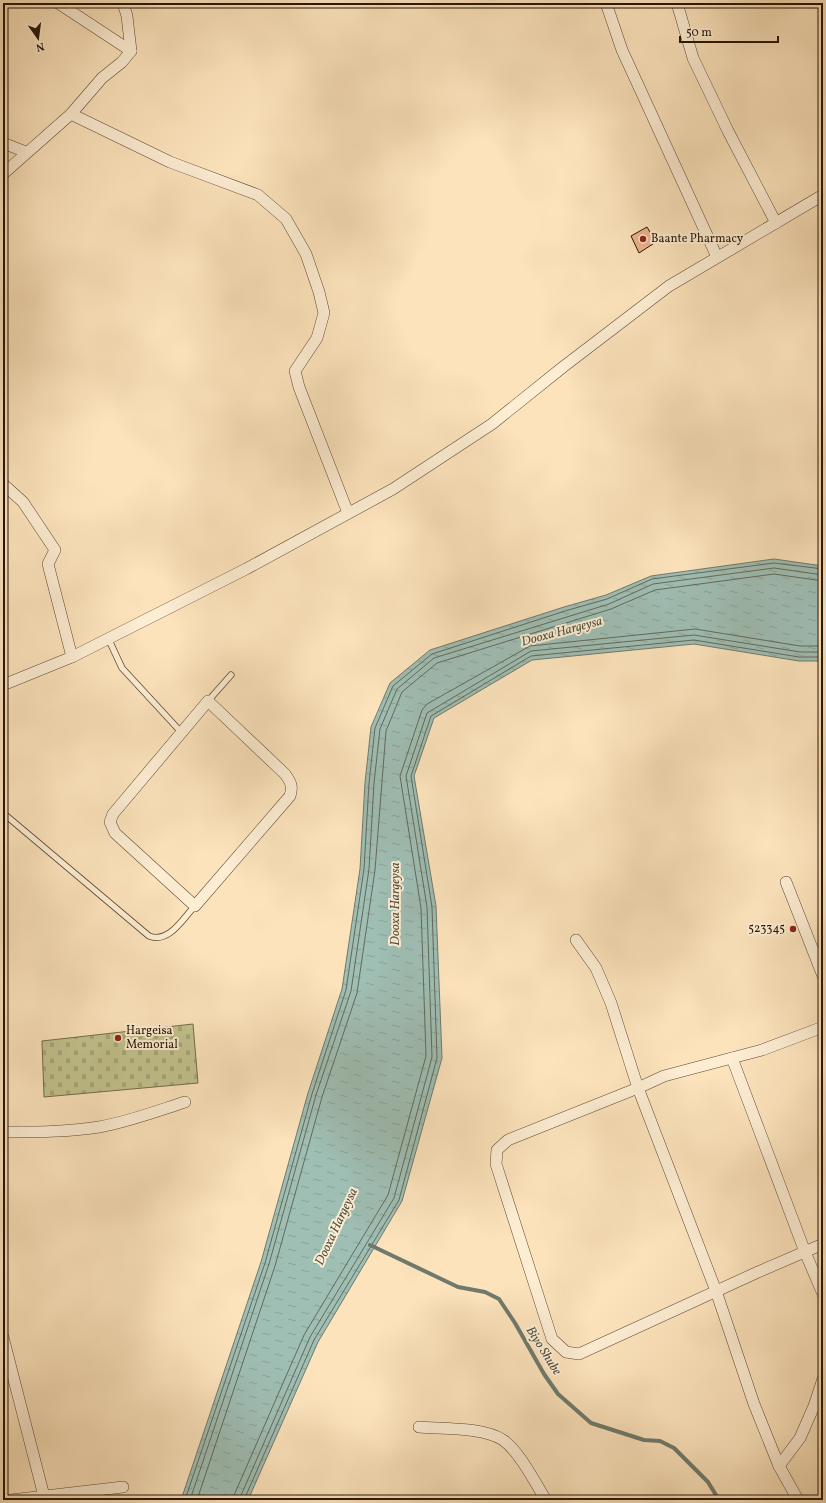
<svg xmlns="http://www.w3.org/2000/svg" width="826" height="1503" font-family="Vollkorn,serif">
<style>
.cemetery{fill:url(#cemetery-stones);stroke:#746c48}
.water{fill:url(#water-ripples);stroke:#6f7a6c}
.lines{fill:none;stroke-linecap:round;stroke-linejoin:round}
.shore{stroke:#626a5a;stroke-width:1}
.stream{stroke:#6f7a6c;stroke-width:4}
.building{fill:#ecb38b;stroke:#261501}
.lane-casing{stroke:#5c4830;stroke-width:7}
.street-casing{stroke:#5c4830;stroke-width:12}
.lane{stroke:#fdedd3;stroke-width:5.5}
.street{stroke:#fdedd3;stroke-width:11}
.poi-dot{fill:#8f2418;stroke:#fdedd3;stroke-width:1.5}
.labels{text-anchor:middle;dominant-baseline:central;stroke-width:4;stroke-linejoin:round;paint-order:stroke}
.poi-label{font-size:12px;fill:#261501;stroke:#fdedd3;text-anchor:start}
.water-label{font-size:13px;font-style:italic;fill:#505040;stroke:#fdedd3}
</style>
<defs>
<pattern id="cemetery-stones" width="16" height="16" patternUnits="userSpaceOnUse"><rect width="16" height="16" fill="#c2c38e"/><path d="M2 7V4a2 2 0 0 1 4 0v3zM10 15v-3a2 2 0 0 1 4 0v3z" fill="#a7a779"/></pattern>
<pattern id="water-ripples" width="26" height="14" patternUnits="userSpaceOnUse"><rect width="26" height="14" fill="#9fbeb4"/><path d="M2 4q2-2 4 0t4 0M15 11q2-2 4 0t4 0" fill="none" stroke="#89a299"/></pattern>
</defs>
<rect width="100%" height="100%" fill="#fce3bc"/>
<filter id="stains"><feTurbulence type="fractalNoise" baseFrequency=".005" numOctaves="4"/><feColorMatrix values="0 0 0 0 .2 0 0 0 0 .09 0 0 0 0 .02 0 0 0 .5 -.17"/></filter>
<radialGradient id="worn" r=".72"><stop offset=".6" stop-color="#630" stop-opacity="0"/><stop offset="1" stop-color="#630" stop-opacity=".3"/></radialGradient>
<polygon class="cemetery" points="193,1024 198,1083 44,1097 42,1041"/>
<polygon class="water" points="774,559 823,566 823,661 799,661 694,644 532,660 434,718 414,776 436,906 442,1058 402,1201 318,1342 248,1500 181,1500 261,1262 308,1093 342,989 360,869 365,783 371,727 390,683 430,650 564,607 606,595 651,576"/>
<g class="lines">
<g class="shore">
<polyline points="185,1500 265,1263 312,1094 346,990 364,869 369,783 375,728 393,686 432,654 565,611 607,599 652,579 774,563 823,569"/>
<polyline points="190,1500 269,1264 316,1095 351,991 369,869 374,783 380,729 397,689 434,658 609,604 653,584 774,568 823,575"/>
<polyline points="197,1500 275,1266 322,1097 357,993 375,870 386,731 402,692 437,663 611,609 655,590 774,574 823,581"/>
<polyline points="233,1500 235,1493 304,1335 388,1195 426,1056 421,908 400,776 422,710 427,704 530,646 695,629 800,646 823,646"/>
<polyline points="239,1500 310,1337 394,1198 432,1057 427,907 406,776 427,713 531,651 694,635 800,652 823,652"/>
<polyline points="244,1500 314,1340 399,1200 437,1058 432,907 411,776 431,716 531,656 694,640 799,657 823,657"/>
</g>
<polyline class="stream" points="370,1245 458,1287 485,1292 499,1299 515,1323 544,1374 558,1394 591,1423 644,1440 660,1441 674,1448 708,1482 719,1500"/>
</g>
<polygon class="building" points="647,227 656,242 639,253 631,236"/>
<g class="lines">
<defs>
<g id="lane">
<polyline points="108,638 122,668 181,732"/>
<polyline points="208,701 231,675"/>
<path d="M3,813L149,936C169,944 183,918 195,906"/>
</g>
<g id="street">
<polyline points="58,3 131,51"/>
<polyline points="606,3 622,50 717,257"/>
<polyline points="677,3 693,58 728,131 776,223"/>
<polyline points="71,114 170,162 258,195 286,219 306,254 319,292 324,313 317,338 295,371 299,387 348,513"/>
<polyline points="3,143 26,152"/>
<polyline points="3,174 71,114 102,78 122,62 131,51 127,16 123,3"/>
<polyline points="3,484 23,502 55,550 48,564 72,657"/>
<polyline points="3,685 72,657 246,569 393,489 492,424 563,367 669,286 823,195"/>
<path d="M208,701L285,774C291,782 293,787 290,796L195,906L115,833L110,822L113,814Z"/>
<polyline points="786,882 823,976"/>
<polyline points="576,940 596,968 611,1003 638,1088 508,1140 497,1150 496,1164 552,1339 566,1352 579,1354 758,1272 823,1244"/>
<polyline points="732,1058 805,1252 823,1294"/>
<path d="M3,1132C35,1132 67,1132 99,1127C128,1122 157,1111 185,1102"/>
<polyline points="3,1337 45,1500"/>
<path d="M419,1427C443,1429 483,1427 503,1440C520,1452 535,1483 546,1500"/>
<polyline points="779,1466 800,1438 814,1406 823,1379"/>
<polyline points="11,1500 123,1487"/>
<polyline points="798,1500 779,1466 754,1404 716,1291 638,1088 664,1076 762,1050 823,1027"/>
</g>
</defs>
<use href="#lane" class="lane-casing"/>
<use href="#street" class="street-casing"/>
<use href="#lane" class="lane"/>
<use href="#street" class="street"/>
</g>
<g class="poi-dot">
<circle cx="643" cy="239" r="4"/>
<circle cx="793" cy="929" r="4"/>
<circle cx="118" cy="1038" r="4"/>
</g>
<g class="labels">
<g class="poi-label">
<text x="651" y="239">Baante Pharmacy</text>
<text x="785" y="929" text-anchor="end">523345</text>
<text x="126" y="1031">Hargeisa<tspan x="126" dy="14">Memorial</tspan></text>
</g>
<g class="water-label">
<text transform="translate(562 632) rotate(-15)">Dooxa Hargeysa</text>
<text transform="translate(396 904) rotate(-90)">Dooxa Hargeysa</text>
<text transform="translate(337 1227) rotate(-65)">Dooxa Hargeysa</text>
<text transform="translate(543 1351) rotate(58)">Biyo Shube</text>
</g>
</g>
<rect width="826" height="1503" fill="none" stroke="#fce3bc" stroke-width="16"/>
<rect x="4" y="4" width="818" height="1495" fill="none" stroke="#261501" stroke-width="2"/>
<rect x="8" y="8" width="810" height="1487" fill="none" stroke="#261501"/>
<g transform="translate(38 38) rotate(166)" stroke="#fdedd3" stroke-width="3" paint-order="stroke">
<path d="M0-3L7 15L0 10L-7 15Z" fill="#261501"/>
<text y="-6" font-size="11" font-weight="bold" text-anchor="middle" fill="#261501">N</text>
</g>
<path d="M680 36v6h98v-6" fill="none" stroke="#261501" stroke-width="2"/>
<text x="686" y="36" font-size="12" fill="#261501" stroke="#fdedd3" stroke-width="3" paint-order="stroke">50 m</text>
<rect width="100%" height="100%" filter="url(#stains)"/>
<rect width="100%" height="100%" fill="url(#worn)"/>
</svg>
